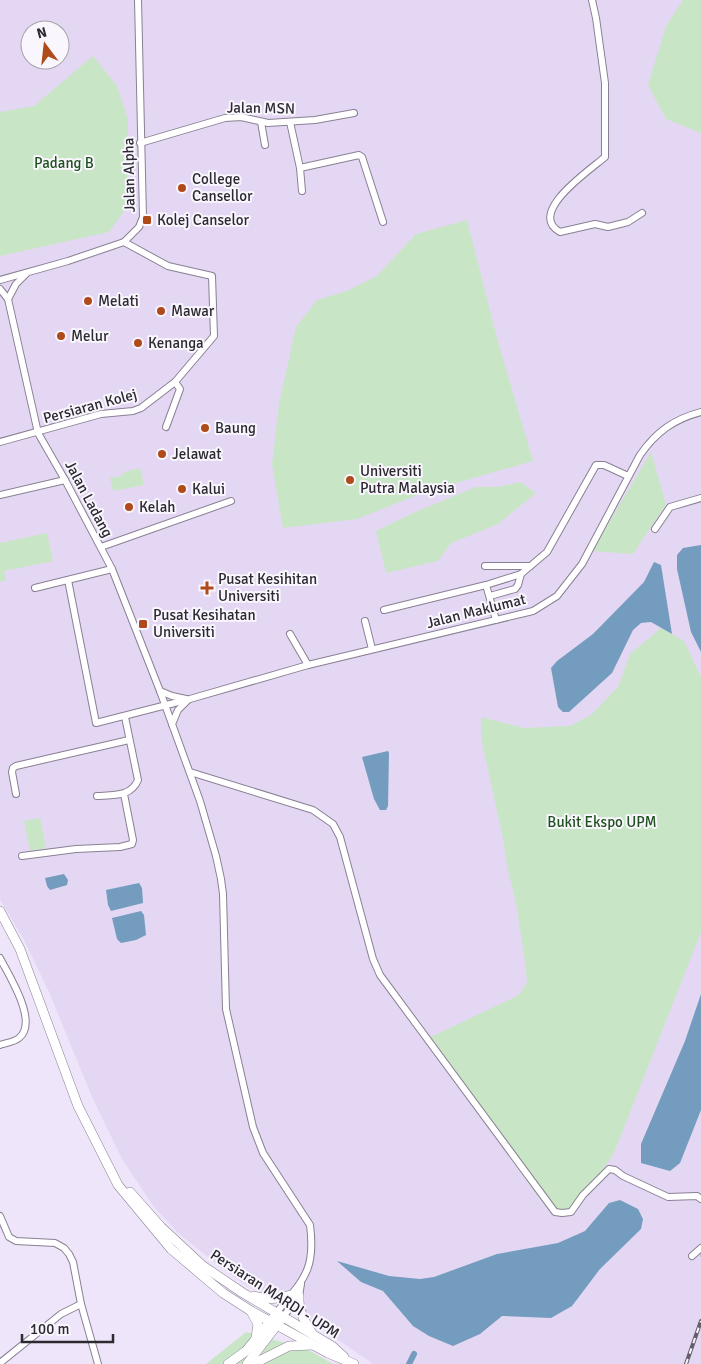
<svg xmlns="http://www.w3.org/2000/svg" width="701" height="1364" font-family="Signika,sans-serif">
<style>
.built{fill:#e4d7f3;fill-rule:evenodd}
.green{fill:#c8e6c6}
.water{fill:#739cbe}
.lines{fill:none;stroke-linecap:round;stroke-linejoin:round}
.canal{stroke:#739cbe;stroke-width:6}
.street-tunnel{stroke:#c8bfd2;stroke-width:6;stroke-dasharray:6 3;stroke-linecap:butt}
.street-casing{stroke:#898093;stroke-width:8}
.secondary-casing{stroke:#898093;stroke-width:10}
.street{stroke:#fff;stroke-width:6}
.secondary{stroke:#fff;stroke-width:9}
.rail-casing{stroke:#635e69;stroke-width:4}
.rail{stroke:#f9f6fe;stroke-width:2;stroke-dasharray:5.5;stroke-linecap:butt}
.poi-dot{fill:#af4a1b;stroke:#f9f6fe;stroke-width:2}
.labels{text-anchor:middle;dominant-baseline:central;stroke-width:4;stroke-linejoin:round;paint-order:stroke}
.street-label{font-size:15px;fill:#2d2931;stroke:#f9f6fe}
.park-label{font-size:15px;fill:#1e511d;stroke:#f9f6fe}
.poi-label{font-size:15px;fill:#2d2931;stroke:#f9f6fe;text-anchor:start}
</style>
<rect width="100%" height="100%" fill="#efe5fa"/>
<path class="built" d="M0,0H701V1364H373L320,1327L241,1282L214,1262L177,1232L154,1207L122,1159L92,1097L49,992L23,938L0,900ZM30,30H60V60H30Z"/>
<g class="green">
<polygon points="683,0 701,0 701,133 666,119 648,85 666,26"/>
<polygon points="93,56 117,86 128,120 127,207 109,232 0,256 0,112 34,106"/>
<polygon points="467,220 498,342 533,461 428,491 357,519 283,528 272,464 279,404 296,327 317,300 347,291 377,276 416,234"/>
<polygon points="651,452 666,504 633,554 592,551"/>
<polygon points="140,468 144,485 113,491 110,478 124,475 124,472"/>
<polygon points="520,482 536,493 498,524 451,543 438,561 386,573 376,531 413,513 476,487 498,487"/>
<polygon points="47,533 53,561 4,571 6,580 0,582 0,543"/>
<polygon points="661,628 684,641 701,677 701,932 614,1153 572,1214 556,1216 537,1196 431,1037 519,995 527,982 525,961 516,903 507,866 503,839 481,737 481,717 524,728 570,726 591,715 618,687 630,654"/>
<polygon points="40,818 46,848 30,851 24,821"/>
<polygon points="246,1332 307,1349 333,1364 206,1364"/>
</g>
<g class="water">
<polygon points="701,545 701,652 691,632 677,569 677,555 683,548"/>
<polygon points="654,562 661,565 672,634 651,622 641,623 633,630 612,673 569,712 563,712 558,707 551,668 557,661 593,634 644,582"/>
<polygon points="388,751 389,753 388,806 386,810 380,810 374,799 362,757"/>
<polygon points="64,874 68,880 67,885 50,890 47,886 45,878"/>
<polygon points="139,883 142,888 143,903 111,911 108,905 106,890"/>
<polygon points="141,911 144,915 146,935 136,940 121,943 117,939 112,918"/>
<polygon points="701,994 701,1110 680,1163 670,1171 641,1163 641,1144 685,1041"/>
<polygon points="620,1200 638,1209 643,1219 641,1229 600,1269 572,1306 551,1318 502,1316 480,1334 453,1346 429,1336 413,1326 383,1291 361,1282 337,1261 389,1276 420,1279 434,1277 497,1254 558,1243 585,1231 609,1203"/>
</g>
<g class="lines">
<polyline class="canal" points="409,1364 414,1354"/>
<polyline class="street-tunnel" points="700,1254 701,1254"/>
<defs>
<g id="street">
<path d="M592,0L596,18L605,83V157C590,170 526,213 560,232L595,224L608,227L628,222L642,213"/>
<polyline points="261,122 265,145"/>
<polyline points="290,122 300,168 302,191"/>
<polyline points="140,143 225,118 241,117 268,123 315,120 354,113"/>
<polyline points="300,168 359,155 362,157 383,222"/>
<polyline points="0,280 68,261 124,242 139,227 143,217 138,0"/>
<path d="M0,289L8,299L38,433L65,480L112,569L160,691L200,801L216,856L221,879L223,894L226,1009L253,1127L263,1153L310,1225C316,1271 303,1280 276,1313"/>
<polyline points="8,299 16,284 26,274"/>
<polyline points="166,427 180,389 175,382"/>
<polyline points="0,442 101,414 133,411 141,408 175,382 214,336 212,276 168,266 124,242"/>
<polyline points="0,495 65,480"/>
<polyline points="655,529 670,507 701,498"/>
<polyline points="101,547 231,501"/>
<polyline points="485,566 530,566"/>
<path d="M68,580L96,723L190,699L308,665L533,611L557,596L582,564L640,455C656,432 674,419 701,412"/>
<polyline points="35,588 112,569"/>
<polyline points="490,596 515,589 518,585 521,574"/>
<polyline points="384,610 486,585"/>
<polyline points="496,620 486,585 521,574 547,552 596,465 604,465 628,476"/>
<polyline points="365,621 372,649"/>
<polyline points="290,634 308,665"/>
<polyline points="160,691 172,696 186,699"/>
<polyline points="172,724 178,710 187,701"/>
<polyline points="190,772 313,810 333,824 340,837 373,959 380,975 555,1212 562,1213 571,1212 583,1195 609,1169 615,1170 623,1176 668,1197 697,1196 701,1199"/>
<polyline points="16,794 12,772 13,768 16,766 129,740"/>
<path d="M97,796C113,795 131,797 138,780L125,717"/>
<polyline points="22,856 76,849 120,847 132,844 133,840 124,794"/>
<path d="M0,958C9,976 39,1022 19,1038C14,1042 6,1043 0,1045"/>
<polyline points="0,1216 9,1237 16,1241 55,1243 64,1248 69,1254 73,1262 81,1304 98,1364"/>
<polyline points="692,1256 701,1248"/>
<polyline points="283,1317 299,1296 301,1284"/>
<polyline points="0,1363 61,1314 81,1304"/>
</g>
<g id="secondary">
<polyline points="0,911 20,949 78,1106 118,1185 171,1249 223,1293 251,1311 328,1353 354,1364"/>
<polyline points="130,1192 161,1227 203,1266 243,1293 332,1346 344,1357"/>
<path d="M254,1296C268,1300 278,1299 291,1295"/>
<path d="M299,1296C298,1311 305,1322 313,1335"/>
<polyline points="251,1311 258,1324 256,1338"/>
<polyline points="228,1364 246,1351 273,1318"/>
<polyline points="247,1364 280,1321"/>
<polyline points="253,1364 289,1346 312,1345"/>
</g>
</defs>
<use href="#street" class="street-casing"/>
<use href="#secondary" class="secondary-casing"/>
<use href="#street" class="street"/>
<use href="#secondary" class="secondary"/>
<defs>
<polyline id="rail" points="686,1364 701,1321"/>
</defs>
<use href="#rail" class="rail-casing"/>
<use href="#rail" class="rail"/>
</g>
<g class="poi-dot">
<circle cx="182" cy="188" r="5"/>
<rect x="142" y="215" width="10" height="10" rx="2.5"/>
<circle cx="88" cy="301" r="5"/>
<circle cx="161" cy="311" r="5"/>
<circle cx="61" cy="336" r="5"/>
<circle cx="138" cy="343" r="5"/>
<circle cx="205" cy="428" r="5"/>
<circle cx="162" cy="454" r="5"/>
<circle cx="350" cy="480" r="5"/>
<circle cx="182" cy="489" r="5"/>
<circle cx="129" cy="507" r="5"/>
<path d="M204.5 580.5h5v5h5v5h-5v5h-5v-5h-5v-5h5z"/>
<rect x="138" y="619" width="10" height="10" rx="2.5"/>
</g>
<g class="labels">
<g class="street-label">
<text transform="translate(261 108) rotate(1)">Jalan MSN</text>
<text transform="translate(129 175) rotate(-91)">Jalan Alpha</text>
<text transform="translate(90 406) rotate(-15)">Persiaran Kolej</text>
<text transform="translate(89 499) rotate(62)">Jalan Ladang</text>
<text transform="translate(476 611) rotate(-14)">Jalan Maklumat</text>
<text transform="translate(275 1294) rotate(33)">Persiaran MARDI - UPM</text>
</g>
<g class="park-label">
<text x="64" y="163">Padang B</text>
<text x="602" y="822">Bukit Ekspo UPM</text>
</g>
<g class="poi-label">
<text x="192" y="179">College<tspan x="192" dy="17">Cansellor</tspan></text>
<text x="157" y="220">Kolej Canselor</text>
<text x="98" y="301">Melati</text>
<text x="171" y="311">Mawar</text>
<text x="71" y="336">Melur</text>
<text x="148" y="343">Kenanga</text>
<text x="215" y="428">Baung</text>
<text x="172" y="454">Jelawat</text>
<text x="360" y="471">Universiti<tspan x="360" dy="17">Putra Malaysia</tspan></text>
<text x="192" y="489">Kalui</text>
<text x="139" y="507">Kelah</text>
<text x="218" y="579">Pusat Kesihitan<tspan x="218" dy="17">Universiti</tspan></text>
<text x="153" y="615">Pusat Kesihatan<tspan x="153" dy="17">Universiti</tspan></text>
</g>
</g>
<g transform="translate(45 45) rotate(345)"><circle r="24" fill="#f9f6fe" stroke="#a7a4ac"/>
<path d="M0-4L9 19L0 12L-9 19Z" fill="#af4a1b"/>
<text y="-8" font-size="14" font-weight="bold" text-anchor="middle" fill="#2d2931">N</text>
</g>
<path d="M22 1334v8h91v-8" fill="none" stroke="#2d2931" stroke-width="2.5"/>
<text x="30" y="1334" font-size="15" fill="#2d2931" stroke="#f9f6fe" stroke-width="4" paint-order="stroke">100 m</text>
</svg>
